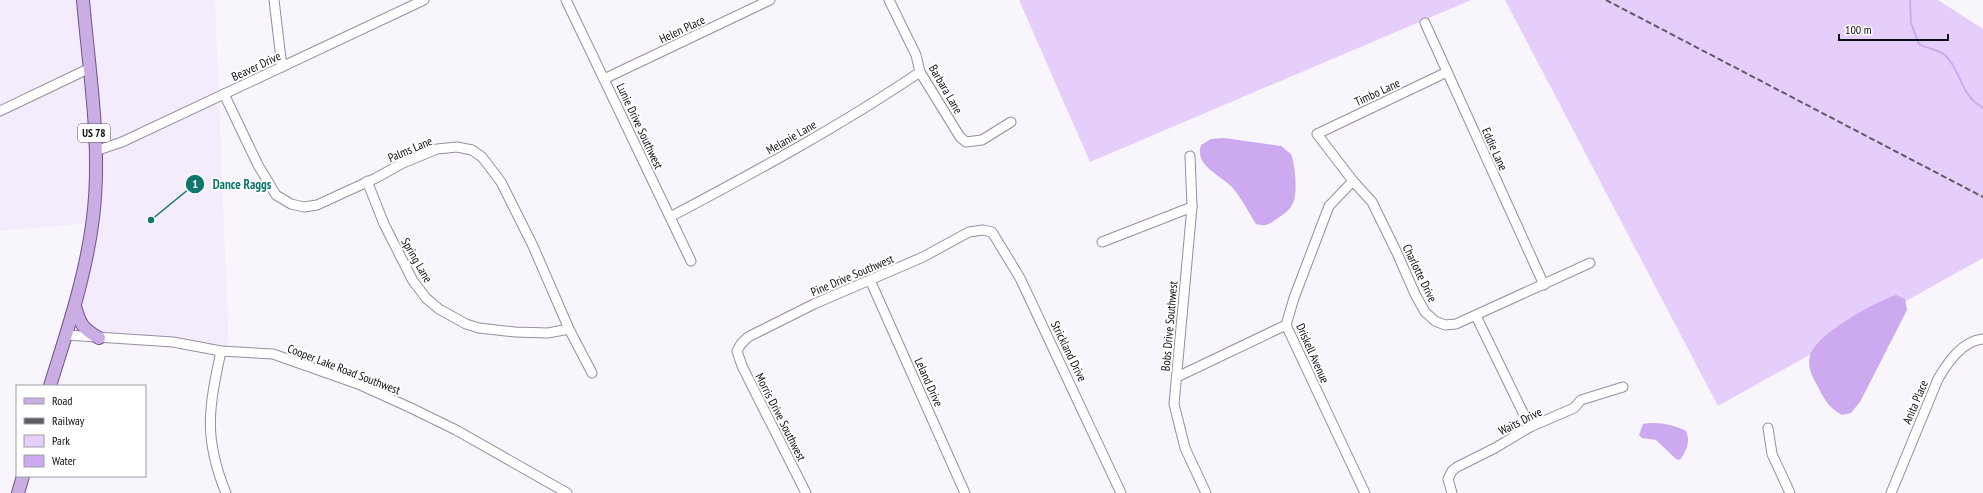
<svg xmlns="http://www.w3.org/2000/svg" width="1983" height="493" font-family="'PT Sans Narrow',sans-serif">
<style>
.built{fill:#f4ecfd}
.green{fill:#e5cefc}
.water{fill:#cda9ef}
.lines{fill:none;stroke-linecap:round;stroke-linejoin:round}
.stream{stroke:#cda9ef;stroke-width:2}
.minor-casing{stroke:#978ea1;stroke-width:11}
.major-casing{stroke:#72528e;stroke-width:14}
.minor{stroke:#fff;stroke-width:9}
.major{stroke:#caaee3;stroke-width:12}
.rail{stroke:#605c63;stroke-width:2;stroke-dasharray:6 3;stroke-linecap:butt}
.labels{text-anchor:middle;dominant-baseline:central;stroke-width:4;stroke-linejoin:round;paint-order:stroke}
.shield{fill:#fff;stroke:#58555a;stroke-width:1}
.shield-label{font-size:11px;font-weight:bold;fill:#100c13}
.street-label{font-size:12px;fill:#100c13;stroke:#fff}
.leader{fill:none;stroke:#0f766e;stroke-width:1.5}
.callout-dot{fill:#0f766e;stroke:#fff;stroke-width:1.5}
.mark-label{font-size:12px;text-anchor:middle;font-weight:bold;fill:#fff}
.callout-label{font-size:13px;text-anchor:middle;font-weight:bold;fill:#0f766e;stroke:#fff;stroke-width:4;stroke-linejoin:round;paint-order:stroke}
</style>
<rect width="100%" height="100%" fill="#f9f5fd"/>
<polygon class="built" points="0,0 215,0 229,353 68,331 92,223 0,231"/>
<g class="green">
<polygon points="1019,0 1471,0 1090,162"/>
<polygon points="1505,0 1938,0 1983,29 1983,258 1718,406"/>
</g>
<g class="water">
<path d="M1224,138L1281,146L1291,154C1295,164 1298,193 1293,203C1290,210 1284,214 1278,218C1270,224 1265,227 1256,224C1248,211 1242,199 1232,187C1221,175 1194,166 1201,145L1211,139Z"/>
<path d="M1896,295L1905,299L1907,310L1860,402L1851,413L1842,415C1828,407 1824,399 1817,385C1812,376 1807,367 1810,356C1816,334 1875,302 1896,295Z"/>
<path d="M1643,424C1656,421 1675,425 1686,431C1691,442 1686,451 1680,460L1676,459L1656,440L1642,438L1639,435Z"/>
</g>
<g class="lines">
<path class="stream" d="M1910,0L1911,23L1919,44C1927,49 1938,49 1945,55C1962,71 1959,94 1983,108"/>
<defs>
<g id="minor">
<polyline points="274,0 282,67"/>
<polyline points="566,0 691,261"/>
<polyline points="889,0 916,55 920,72 960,137 966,142 982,140 1011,122"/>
<polyline points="1425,23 1544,285"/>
<polyline points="1447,72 1317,134 1353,181 1372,202 1397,253 1415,294 1425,312 1435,321 1445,325 1456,324 1590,263"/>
<polyline points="604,79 770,0"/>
<polyline points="224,94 258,165 276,195 291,204 304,207 317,205 376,178 403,163 437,149 457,147 472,150 482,157 501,182 533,246 569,329 592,373"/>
<polyline points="0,111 88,69"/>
<polyline points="95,151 122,142 424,0"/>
<polyline points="1190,156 1192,207 1174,404 1185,448 1206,493"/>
<polyline points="367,181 384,224 413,281 426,298 439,309 466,324 479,328 515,332 548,333 569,329"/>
<polyline points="1353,181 1329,206 1294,298 1286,325 1365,493"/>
<path d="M670,217C755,172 840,126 920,72"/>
<polyline points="1102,242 1192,207"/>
<polyline points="870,280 965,493"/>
<polyline points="1476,316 1530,427"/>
<polyline points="66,335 173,342 221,351 273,354 358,384 411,408 456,430 567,493"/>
<path d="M221,351C209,408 203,437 226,493"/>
<polyline points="1177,377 1286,325"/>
<polyline points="1768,428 1772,454 1790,493"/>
<polyline points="806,493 742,366 737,351 741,344 748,337 814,304 923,257 969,232 983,230 992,232 1020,278 1121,493"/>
<polyline points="1452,493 1448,479 1452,471 1457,467 1495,448 1530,427 1574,408 1581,400 1623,387"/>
<path d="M1891,493L1938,379C1948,362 1962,341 1983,339"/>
</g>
<g id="major">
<path d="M75,306C80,324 82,328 99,338"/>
<path d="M50,386C67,331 86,276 93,218C102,146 89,72 83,0"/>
<polyline points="18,493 23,476"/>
</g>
</defs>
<use href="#minor" class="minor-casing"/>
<use href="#major" class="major-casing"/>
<use href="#minor" class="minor"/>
<use href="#major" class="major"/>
<polyline class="rail" points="1606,0 1983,197"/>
</g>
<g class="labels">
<rect class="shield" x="78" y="124" width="32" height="18" rx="3"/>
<g class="shield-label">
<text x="94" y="133">US 78</text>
</g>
<g class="street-label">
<text transform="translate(682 29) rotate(-25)">Helen Place</text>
<text transform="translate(256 66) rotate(-25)">Beaver Drive</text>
<text transform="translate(946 89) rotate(60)">Barbara Lane</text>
<text transform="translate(1377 92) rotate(-25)">Timbo Lane</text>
<text transform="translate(640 126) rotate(65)">Lunie Drive Southwest</text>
<text transform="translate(791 137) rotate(-30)">Melanie Lane</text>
<text transform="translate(410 149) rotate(-23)">Palms Lane</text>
<text transform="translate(1495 149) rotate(66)">Eddie Lane</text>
<text transform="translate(417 260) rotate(60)">Spring Lane</text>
<text transform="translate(1420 273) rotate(64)">Charlotte Drive</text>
<text transform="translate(852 275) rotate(-23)">Pine Drive Southwest</text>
<text transform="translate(1169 326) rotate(-85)">Bobs Drive Southwest</text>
<text transform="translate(1069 351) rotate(64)">Strickland Drive</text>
<text transform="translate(1313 353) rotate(66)">Driskell Avenue</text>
<text transform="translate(344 369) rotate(21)">Cooper Lake Road Southwest</text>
<text transform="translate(929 382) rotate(66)">Leland Drive</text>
<text transform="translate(1915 402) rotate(-67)">Anita Place</text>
<text transform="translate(781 417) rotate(63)">Morris Drive Southwest</text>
<text transform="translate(1520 421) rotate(-27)">Waits Drive</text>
</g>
</g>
<path class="leader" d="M151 220L195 184"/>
<g class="callout-dot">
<circle cx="151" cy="220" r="4"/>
<circle cx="195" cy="184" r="10"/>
</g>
<g class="mark-label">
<text x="195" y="188">1</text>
</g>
<g class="callout-label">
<text x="242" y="189">Dance Raggs</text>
</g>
<rect x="16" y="385" width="130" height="92" fill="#ffffff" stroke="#9f9ea1"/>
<rect x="24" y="398" width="20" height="6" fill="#caaee3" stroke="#9f9ea1"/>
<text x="52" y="405" font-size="12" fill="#100c13">Road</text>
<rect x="24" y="418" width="20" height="6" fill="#605c63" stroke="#9f9ea1"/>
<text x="52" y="425" font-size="12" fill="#100c13">Railway</text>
<rect x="24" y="435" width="20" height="12" fill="#e5cefc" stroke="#9f9ea1"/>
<text x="52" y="445" font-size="12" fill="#100c13">Park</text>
<rect x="24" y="455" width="20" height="12" fill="#cda9ef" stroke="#9f9ea1"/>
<text x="52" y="465" font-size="12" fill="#100c13">Water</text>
<path d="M1839 34v6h109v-6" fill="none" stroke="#100c13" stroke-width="2"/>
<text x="1845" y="34" font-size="12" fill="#100c13" stroke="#ffffff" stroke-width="3" paint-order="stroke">100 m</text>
</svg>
